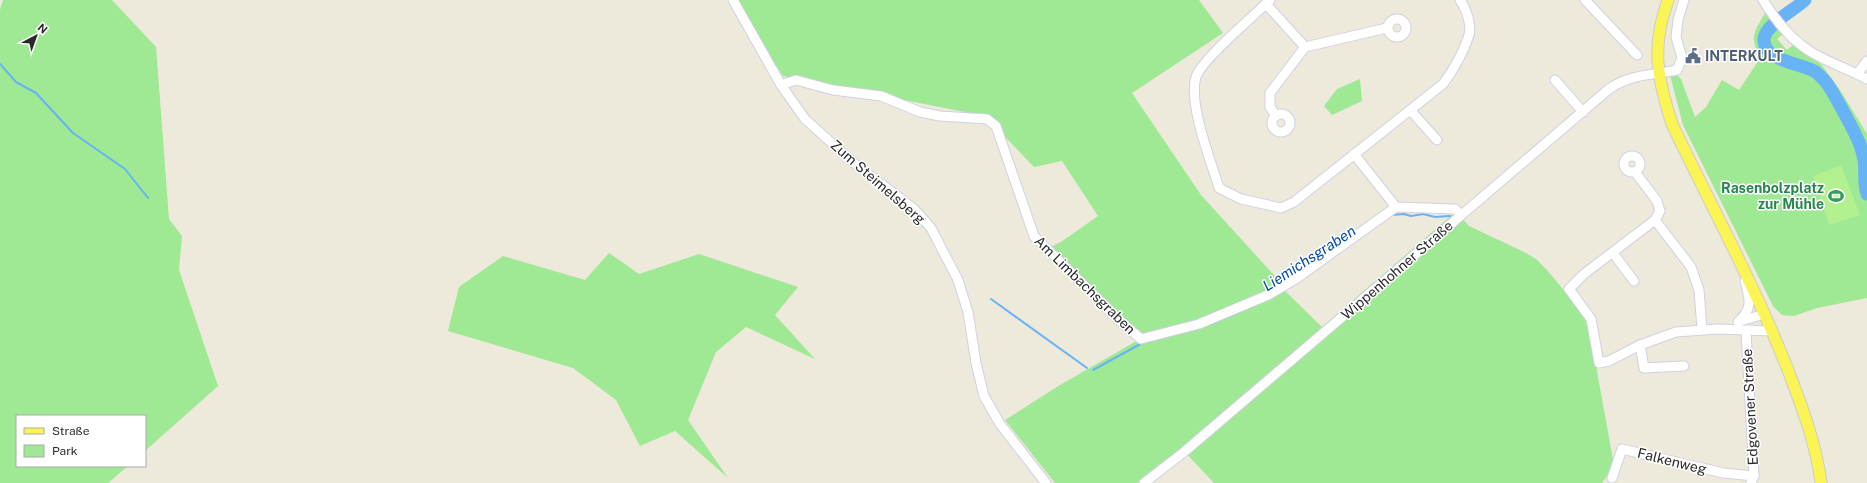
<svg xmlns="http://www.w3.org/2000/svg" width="1867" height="483" font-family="'Public Sans',sans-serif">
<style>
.green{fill:#9fe894}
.pitch{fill:#b3f08f}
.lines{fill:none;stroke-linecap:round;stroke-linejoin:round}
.stream{stroke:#67b3f6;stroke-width:2}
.river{stroke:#67b3f6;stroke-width:13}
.minor-casing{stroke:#d1d0e4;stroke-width:11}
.major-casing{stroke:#ccc;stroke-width:13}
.minor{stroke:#fff;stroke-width:9}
.major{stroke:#faf554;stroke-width:11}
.labels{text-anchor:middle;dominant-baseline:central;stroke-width:3;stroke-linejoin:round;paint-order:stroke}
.service-label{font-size:14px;font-weight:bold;fill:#4e5e75;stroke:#fff;text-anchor:start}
.street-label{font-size:14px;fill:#2a2a2a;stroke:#fff}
.leisure-label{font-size:14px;font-weight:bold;fill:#27864d;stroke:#fff;text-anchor:end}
.water-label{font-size:15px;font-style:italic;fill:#044ca4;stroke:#fff}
</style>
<rect width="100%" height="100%" fill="#ede9db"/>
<g class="green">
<polygon points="3,0 112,0 156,47 169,219 182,236 179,270 218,386 145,451 145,416 17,416 17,466 128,466 108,483 0,483 0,10"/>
<polygon points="737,0 1199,0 1223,33 1132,93 1201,195 1283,285 1283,289 1322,327 1453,214 1462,218 1469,226 1524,252 1536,259 1547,270 1590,322 1598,377 1614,465 1602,483 1214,483 1183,450 1137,483 1055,483 1005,420 1060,385 1140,339 1048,248 1061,242 1098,216 1062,161 1034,167 985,116 783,76 755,34"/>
<path d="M1765,13L1783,34L1777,39L1787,50L1793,45L1821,64L1840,90L1867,134V298L1817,308L1794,316L1782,315L1773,306L1683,125L1670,75H1677L1681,79L1695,117L1706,107L1722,80L1739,90L1761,57C1748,38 1755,31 1765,13Z"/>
<polygon points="1360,79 1362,101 1332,115 1324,106 1337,89"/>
<polygon points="609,253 639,274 699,254 798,287 775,315 815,359 746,327 716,352 688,420 728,478 675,431 640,446 616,400 573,368 448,331 459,287 503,256 585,280"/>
</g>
<polygon class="pitch" points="1841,165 1860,215 1829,225 1813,176"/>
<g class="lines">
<g class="stream">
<polyline points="0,64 16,82 36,93 73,133 125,169 148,198"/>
<polyline points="1391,215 1404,214 1411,216 1423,214 1435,217 1450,216"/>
<polyline points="991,299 1087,368"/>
<polyline points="1210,324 1241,311"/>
<polyline points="1093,370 1144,342"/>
</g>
<path class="river" d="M1805,0C1795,10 1762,26 1764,41C1765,61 1800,63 1814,71C1818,73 1822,78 1825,81C1832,89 1856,134 1860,145C1862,150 1863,156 1864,160C1866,171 1863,184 1867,194"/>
<defs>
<g id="minor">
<polyline points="733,0 781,85 805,119 854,163 914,209 931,228 958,280 968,312 976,363 984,396 1000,424 1046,483"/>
<path d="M1270,0C1255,15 1201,60 1196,77C1188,104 1211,161 1219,188L1241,199L1281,208L1294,202L1443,84C1453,71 1464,51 1469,35C1472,26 1466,8 1460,0"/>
<polyline points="1585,0 1637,55"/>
<path d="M1763,0C1776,21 1790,39 1811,52C1829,63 1849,69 1867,79"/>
<polyline points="1266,4 1305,47"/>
<circle cx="1397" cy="28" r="9"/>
<polyline points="1857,74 1867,61"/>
<polyline points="1555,80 1583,112"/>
<polyline points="781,85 796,80 833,90 881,96 920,112 940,116 987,119 996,126 1034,236 1120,321 1141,339 1199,324 1268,295 1297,278 1396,207 1455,209 1461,215"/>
<polyline points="1410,110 1437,140"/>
<circle cx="1281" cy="123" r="9"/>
<polyline points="1276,116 1270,107 1270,93 1305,47 1387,28"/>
<polyline points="1354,154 1396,207"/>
<circle cx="1632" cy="164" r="8"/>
<polyline points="1635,172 1657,201 1660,211 1655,220 1584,274 1569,289 1591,319 1599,363 1609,361 1640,345 1676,332 1718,329 1772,331"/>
<polyline points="1655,220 1691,267 1699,290 1702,329"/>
<polyline points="1613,253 1634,281"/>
<polyline points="1740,321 1765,314"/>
<path d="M1738,322C1753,309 1750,299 1745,281"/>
<polyline points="1746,331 1754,476 1751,483"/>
<polyline points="1640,345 1644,368 1684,366"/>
<polyline points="1612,478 1622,449 1723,473 1754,476"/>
<path d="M1144,483L1184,452L1609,89C1630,74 1653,75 1677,70L1682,58L1676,37L1678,20L1684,0"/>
</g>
<path id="major" d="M1668,0C1651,47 1657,77 1672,124C1711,206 1755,286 1788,370C1802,407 1816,443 1821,483"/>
</defs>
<use href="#minor" class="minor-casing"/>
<use href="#major" class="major-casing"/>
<use href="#minor" class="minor"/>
<use href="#major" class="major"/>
</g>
<defs>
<symbol id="civic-bare" viewBox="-9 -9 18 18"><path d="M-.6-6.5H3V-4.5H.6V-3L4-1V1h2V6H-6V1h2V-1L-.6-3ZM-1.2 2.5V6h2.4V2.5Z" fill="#5c6f8a" stroke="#fff" stroke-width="2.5" paint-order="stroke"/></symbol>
<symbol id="stadium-bare" viewBox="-9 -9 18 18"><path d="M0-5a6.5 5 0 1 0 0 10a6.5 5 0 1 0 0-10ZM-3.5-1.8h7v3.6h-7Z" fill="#2e9e5b" stroke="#fff" stroke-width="2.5" paint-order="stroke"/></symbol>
</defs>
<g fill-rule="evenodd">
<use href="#civic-bare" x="1682" y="45" width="22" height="22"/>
<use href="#stadium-bare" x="1825" y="185" width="22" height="22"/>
</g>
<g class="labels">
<g class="service-label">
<text x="1705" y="56">INTERKULT</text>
</g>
<g class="street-label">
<text transform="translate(878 182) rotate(41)">Zum Steimelsberg</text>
<text transform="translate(1397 270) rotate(-41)">Wippenhohner Straße</text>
<text transform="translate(1085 285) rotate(44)">Am Limbachsgraben</text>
<text transform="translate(1750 407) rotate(-93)">Edgovener Straße</text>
<text transform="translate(1672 461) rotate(14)">Falkenweg</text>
</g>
<g class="leisure-label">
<text x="1824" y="188">Rasenbolzplatz<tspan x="1824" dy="16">zur Mühle</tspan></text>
</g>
<g class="water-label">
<text transform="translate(1309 258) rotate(-33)">Liemichsgraben</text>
</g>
</g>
<rect x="16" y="415" width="130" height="52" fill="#ffffff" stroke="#aaaaaa"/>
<rect x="24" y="428" width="20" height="6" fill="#faf554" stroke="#aaaaaa"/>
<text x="52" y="435" font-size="12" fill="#2a2a2a">Straße</text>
<rect x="24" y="445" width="20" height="12" fill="#9fe894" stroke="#aaaaaa"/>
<text x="52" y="455" font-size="12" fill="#2a2a2a">Park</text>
<g transform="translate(36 36) rotate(41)" stroke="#ffffff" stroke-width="3" paint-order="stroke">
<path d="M0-3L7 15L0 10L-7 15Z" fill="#2a2a2a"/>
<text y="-6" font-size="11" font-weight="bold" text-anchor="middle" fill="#2a2a2a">N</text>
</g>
</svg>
